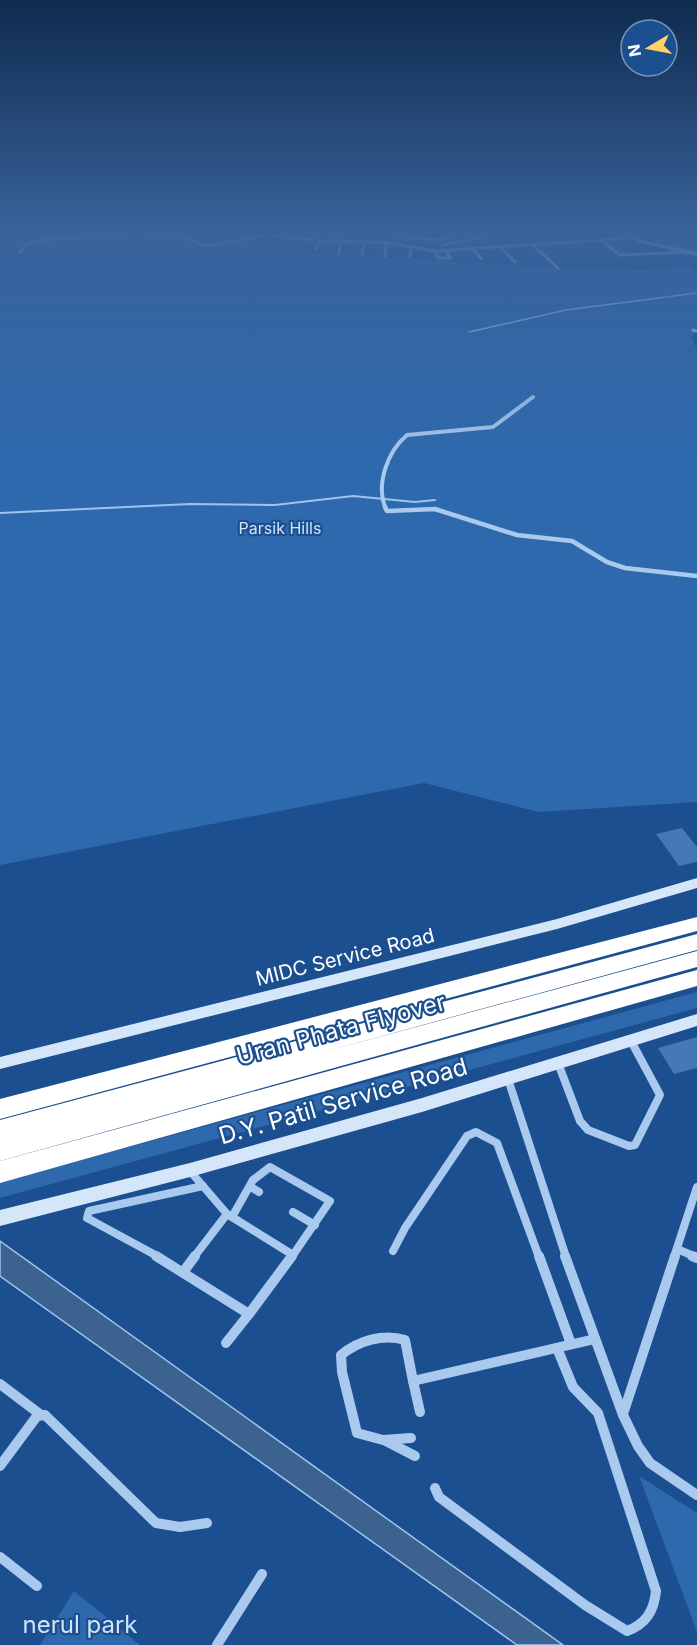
<svg xmlns="http://www.w3.org/2000/svg" width="697" height="1645" font-family="Inter,sans-serif">
<style>
.green{fill:#2e69ad}
.water{fill:#3c6290;stroke:#9cc4f0;stroke-width:1.5}
.lines{fill:none;stroke-linecap:round;stroke-linejoin:round}
.stream-far1{stroke:#9cc4f0;stroke-width:1.5}
.stream{stroke:#9cc4f0;stroke-width:2}
.canal{fill:#3c6290;fill-rule:evenodd}
.building{fill:#4478b7}
.street-far4{stroke:#a9c9ee;stroke-width:3}
.street-far3{stroke:#a9c9ee;stroke-width:4}
.street-far2{stroke:#a9c9ee;stroke-width:4.5}
.street-far1{stroke:#a9c9ee;stroke-width:8}
.street{stroke:#a9c9ee;stroke-width:10}
.secondary{fill:#d6e6fa;fill-rule:evenodd}
.highway{fill:#fff;fill-rule:evenodd}
.labels{text-anchor:middle;dominant-baseline:central;stroke-width:4.5;stroke-linejoin:round;paint-order:stroke}
.far-park-label{font-size:16px;fill:#cfe3fa;stroke:#1b4f8f}
.street-label{font-size:20px;fill:#fff;stroke:#1b4f8f}
.near-street-label{font-size:24px;fill:#fff;stroke:#1b4f8f}
.near-park-label{font-size:24px;fill:#cfe3fa;stroke:#1b4f8f}
</style>
<rect width="100%" height="100%" fill="#1b4f8f"/>
<g class="green">
<polygon points="0,230 248,230 251,239 306,252 576,269 643,270 689,267 697,273 697,331 691,336 697,350 697,802 539,812 424,783 0,865"/>
<polygon points="668,232 697,244 697,250 684,250 633,237"/>
<polygon points="697,992 697,1008 0,1198 0,1182"/>
<polygon points="639,1476 697,1513 697,1632"/>
<polygon points="74,1591 140,1645 40,1645"/>
</g>
<polygon class="water" points="0,1241 563,1645 517,1645 0,1276"/>
<g class="lines">
<polyline class="stream-far1" points="469,332 566,310 697,293"/>
<polyline class="stream" points="0,513 190,504 275,505 353,496 415,502 435,500"/>
<polygon class="canal" points="241,230 263,230 336,237 387,237 427,242 493,230 505,230 427,244 387,239 336,239"/>
</g>
<g class="building">
<polygon points="682,828 697,847 697,862 679,866 656,834"/>
<polygon points="697,1037 697,1068 674,1074 658,1048"/>
</g>
<g class="lines">
<g class="street-far4">
<polyline points="297,230 326,235 385,235 434,240 484,230"/>
<polyline points="601,240 620,255 688,252"/>
<polyline points="443,245 518,230"/>
<polyline points="533,245 558,268"/>
<polyline points="500,247 515,262"/>
<polyline points="316,249 320,241"/>
<polyline points="472,249 482,259"/>
<polyline points="433,250 439,258 451,258 445,251"/>
<polyline points="20,253 25,245 43,240 138,233 181,237 206,246 267,235 320,241 382,242 436,251 630,238"/>
<polyline points="339,253 341,241"/>
<polyline points="362,254 364,241"/>
<polyline points="385,256 387,242"/>
<polyline points="410,257 411,247"/>
<polyline points="693,330 697,331"/>
</g>
<path class="street-far3" d="M386,509C375,484 388,451 407,435L493,427L533,397"/>
<polyline class="street-far2" points="385,507 387,511 435,509 517,535 572,541 607,562 625,568 697,576"/>
<g class="street-far1">
<polyline points="558,1063 580,1121 588,1130 629,1146 635,1145 660,1095 631,1041"/>
<polyline points="508,1079 566,1257"/>
<polygon points="270,1167 330,1201 293,1255 232,1217 253,1180"/>
<polyline points="190,1171 227,1214 194,1257"/>
<polyline points="251,1187 259,1192"/>
<polyline points="293,1212 315,1225"/>
<polyline points="227,1214 232,1217"/>
<polyline points="677,1249 696,1257"/>
<polyline points="393,1251 405,1228 467,1136 476,1132 497,1143 539,1257"/>
<polyline points="159,1257 87,1218 89,1211 203,1186"/>
<polyline points="291,1257 293,1255"/>
<polyline points="674,1257 697,1187"/>
</g>
<g class="street">
<polyline points="156,1256 249,1314 292,1256"/>
<polyline points="539,1256 571,1344"/>
<polyline points="565,1256 623,1415 638,1446 650,1463 697,1495"/>
<polyline points="692,1256 697,1258"/>
<polyline points="184,1271 195,1256"/>
<polyline points="226,1343 249,1314"/>
<polyline points="0,1384 41,1415"/>
<polyline points="420,1412 413,1381 595,1339"/>
<polyline points="623,1414 675,1256"/>
<path d="M411,1438L383,1440L357,1433L342,1372L341,1355C358,1341 383,1333 405,1340L413,1381"/>
<polyline points="386,1441 415,1456"/>
<polyline points="0,1466 37,1416 45,1415 156,1523 180,1527 207,1523"/>
<path d="M435,1488L439,1497L585,1605L627,1631C646,1624 654,1611 656,1591L598,1413L573,1387L557,1348"/>
<polyline points="0,1557 37,1586"/>
<polyline points="217,1645 262,1574"/>
</g>
<g class="secondary">
<polygon points="619,230 625,230 642,240 697,252 697,256 638,242"/>
<polygon points="697,878 697,888 557,929 0,1069 0,1057 557,919"/>
<polygon points="697,1014 697,1026 422,1112 190,1177 0,1226 0,1210 190,1163 422,1098"/>
</g>
<g class="highway">
<polygon points="697,917 697,931 0,1119 0,1099"/>
<polygon points="697,934 697,950 309,1056 697,951 697,967 0,1161 0,1120"/>
<polygon points="697,970 697,986 0,1183 0,1161"/>
</g>
</g>
<linearGradient id="sky" x2="0" y2="1"><stop stop-color="#0f2b4f"/><stop offset="0.5" stop-color="#39639b"/><stop offset="1" stop-color="#39639b" stop-opacity="0"/></linearGradient>
<rect width="697" height="461" fill="url(#sky)"/>
<g class="labels">
<g class="far-park-label">
<text x="280" y="528">Parsik Hills</text>
</g>
<g class="street-label">
<text transform="translate(345 957) rotate(-14)">MIDC Service Road</text>
</g>
<g class="near-street-label">
<text transform="translate(341 1029) rotate(-15)">Uran Phata Flyover</text>
<text transform="translate(343 1101) rotate(-16)">D.Y. Patil Service Road</text>
</g>
<g class="near-park-label">
<text x="80" y="1624">nerul park</text>
</g>
</g>
<g transform="translate(649 48) rotate(260)"><circle r="28" fill="#1b4f8f" stroke="#7695bc" stroke-width="1.5"/>
<path d="M0-4.5L10 22L0 15L-10 22Z" fill="#ffd166"/>
<text y="-9" font-size="16" font-weight="bold" text-anchor="middle" fill="#ffffff">N</text>
</g>
</svg>
